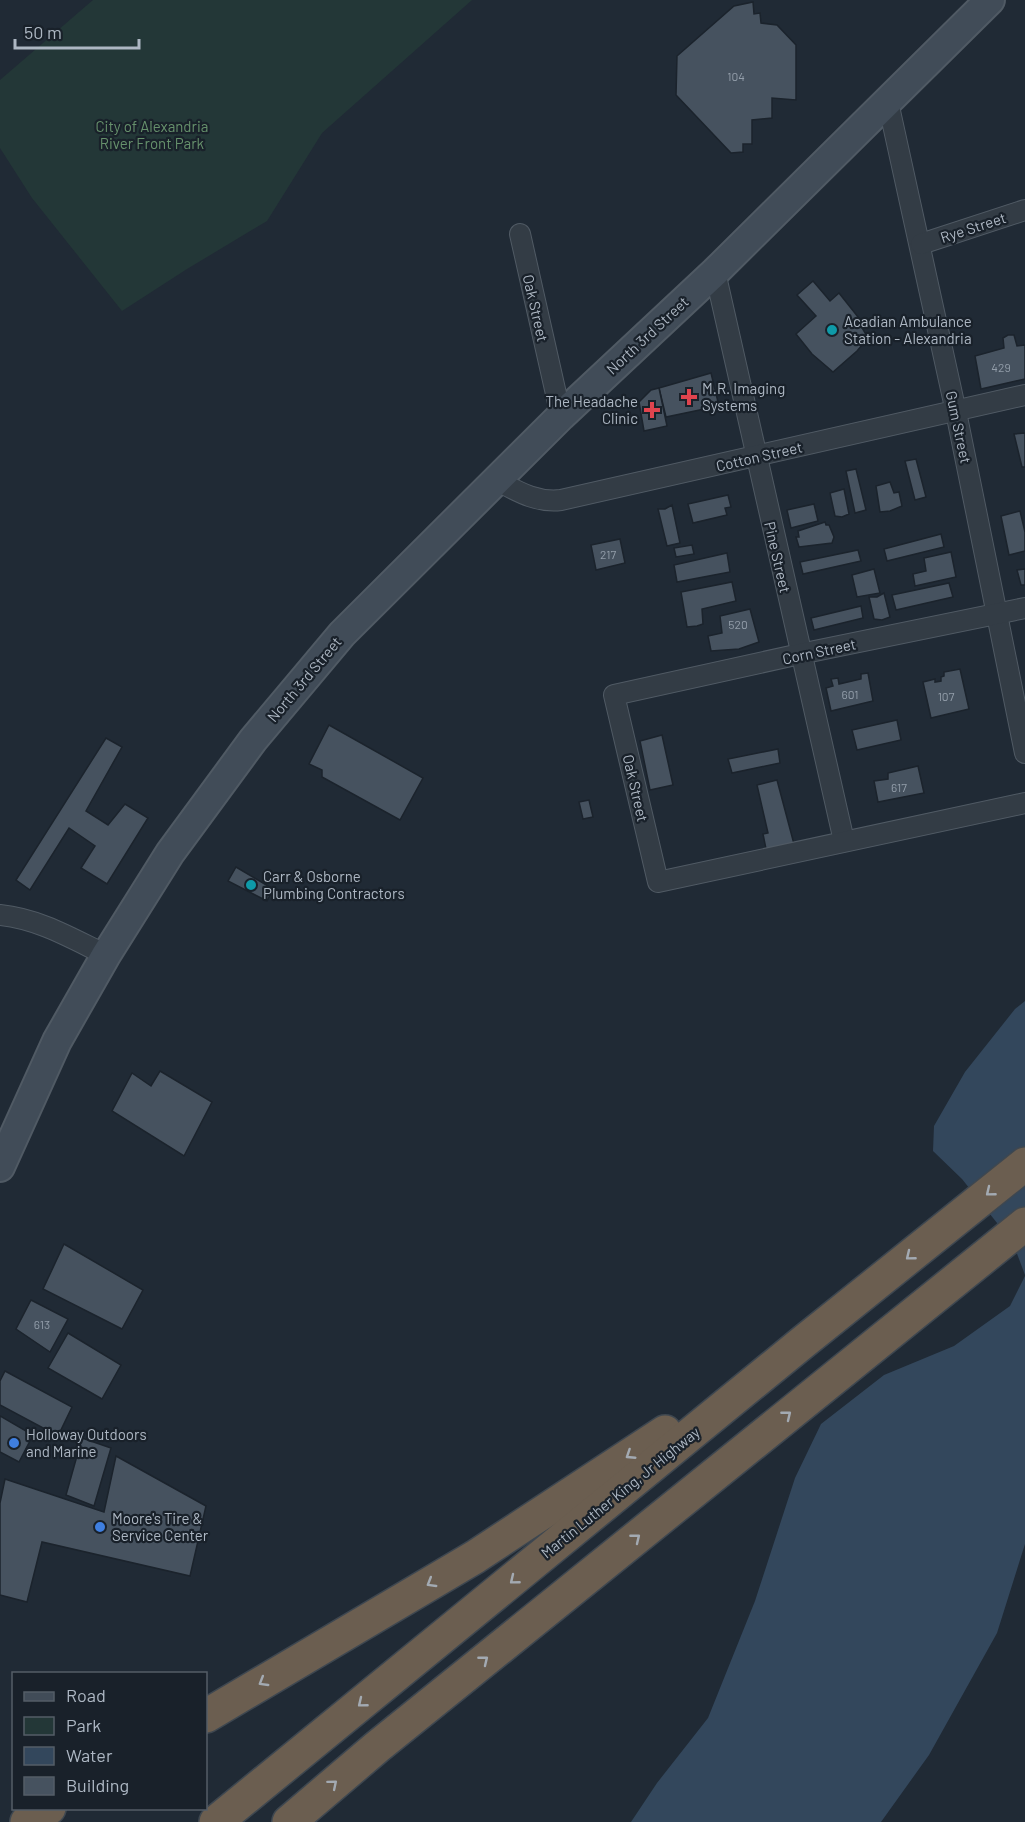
<svg xmlns="http://www.w3.org/2000/svg" width="1025" height="1822" font-family="Barlow,sans-serif">
<style>
.green{fill:#233737}
.water{fill:#33475c}
.building{fill:#46525f;stroke:#1b232c;stroke-width:1.5}
.lines{fill:none;stroke-linecap:round;stroke-linejoin:round}
.minor-casing{stroke:#505a64;stroke-width:22}
.secondary-casing{stroke:#505a64;stroke-width:32}
.motorway-casing{stroke:#3e4750;stroke-width:36}
.minor{stroke:#333c45;stroke-width:20}
.secondary{stroke:#414c58;stroke-width:28}
.motorway{stroke:#6b5e50;stroke-width:33}
.oneway{stroke:#a3aab2}
.culture-dot{fill:#0f9aa8;stroke:#19212a;stroke-width:2}
.health-dot{fill:#e0444e;stroke:#19212a;stroke-width:2}
.shop-dot{fill:#3f7fe0;stroke:#19212a;stroke-width:2}
.labels{text-anchor:middle;dominant-baseline:central;stroke-width:4.5;stroke-linejoin:round;paint-order:stroke}
.number-label{font-size:12px;fill:#939eaa}
.park-label{font-size:15px;fill:#66916c;stroke:#19212a}
.street-label{font-size:15px;fill:#adb7c3;stroke:#19212a}
.poi-label{font-size:15px;fill:#adb7c3;stroke:#19212a;text-anchor:start}
</style>
<rect width="100%" height="100%" fill="#202a35"/>
<polygon class="green" points="93,0 472,0 322,133 267,221 187,269 122,311 32,198 0,148 0,80"/>
<g class="water">
<polygon points="1025,1001 1025,1275 1013,1243 962,1179 933,1151 934,1126 965,1072 1015,1009"/>
<polygon points="1025,1276 1025,1544 997,1633 929,1755 881,1822 631,1822 657,1783 708,1718 755,1601 795,1478 821,1424 884,1375 954,1346 1010,1306"/>
</g>
<g class="building">
<polygon points="753,2 754,14 760,13 761,23 777,25 796,45 796,100 772,98 772,118 752,120 752,144 743,144 743,152 731,153 676,95 677,56 734,6"/>
<polygon points="813,281 830,301 839,293 862,322 861,326 868,338 857,351 833,372 812,354 796,334 816,316 797,295"/>
<polygon points="1008,335 1014,335 1017,346 1025,345 1025,379 981,389 975,356 1004,348 1003,338"/>
<polygon points="711,373 719,406 666,417 659,388"/>
<polygon points="659,388 667,426 644,431 639,402 651,390"/>
<polygon points="1025,433 1025,467 1022,467 1014,434"/>
<polygon points="916,459 926,497 915,500 905,461"/>
<polygon points="856,469 866,510 855,513 846,471"/>
<polygon points="890,482 894,493 899,492 902,506 890,511 880,512 876,486"/>
<polygon points="844,489 849,514 842,517 835,516 830,493"/>
<polygon points="728,495 731,507 725,508 727,515 693,523 688,504"/>
<polygon points="814,504 818,521 791,528 787,510"/>
<polygon points="672,505 680,543 667,546 658,509 665,509"/>
<polygon points="1020,511 1025,532 1025,551 1009,555 1001,516"/>
<polygon points="825,522 826,525 829,525 834,537 832,543 799,547 796,537 799,537 798,531"/>
<polygon points="941,534 944,547 887,561 884,549"/>
<polygon points="620,539 625,563 596,570 591,545"/>
<polygon points="692,545 694,554 676,557 674,548"/>
<polygon points="858,550 861,561 803,574 800,562"/>
<polygon points="951,552 956,577 915,586 913,574 926,571 924,558"/>
<polygon points="727,553 730,572 677,582 674,565"/>
<polygon points="874,569 880,593 857,597 852,575"/>
<polygon points="1025,569 1025,585 1021,585 1017,570"/>
<polygon points="732,582 736,601 702,609 703,624 697,626 687,627 681,592"/>
<polygon points="949,583 953,597 896,610 892,595"/>
<polygon points="884,593 890,617 882,620 874,619 869,597 877,597"/>
<polygon points="861,606 863,618 814,630 811,618"/>
<polygon points="750,609 759,642 739,649 711,651 708,636 722,633 720,616"/>
<polygon points="960,669 969,709 931,718 923,682 935,679 935,682 941,681 941,677 944,676 944,672"/>
<polygon points="868,673 873,701 831,711 826,688 833,686 831,679 838,678 839,684 861,679 861,674"/>
<polygon points="897,720 901,740 857,750 852,730"/>
<polygon points="329,725 423,778 400,820 322,777 322,770 309,764"/>
<polygon points="662,735 673,785 650,790 640,741"/>
<polygon points="106,738 122,747 86,811 108,825 125,804 148,818 107,884 81,868 95,846 69,828 30,890 16,880"/>
<polygon points="778,749 780,763 732,773 728,759"/>
<polygon points="918,766 924,793 878,802 874,781 888,779 888,773"/>
<polygon points="777,780 794,844 766,849 763,834 768,833 757,785"/>
<polygon points="589,800 593,817 583,819 579,802"/>
<polygon points="236,867 273,889 267,901 228,881"/>
<polygon points="160,1071 212,1102 184,1156 112,1111 132,1073 151,1086"/>
<polygon points="64,1244 143,1290 122,1329 43,1289"/>
<polygon points="31,1300 68,1319 50,1352 16,1329"/>
<polygon points="68,1333 121,1365 102,1399 48,1368"/>
<polygon points="5,1371 72,1407 58,1436 0,1405 0,1381"/>
<polygon points="0,1416 33,1435 19,1462 0,1452"/>
<polygon points="82,1438 111,1448 94,1506 66,1495"/>
<polygon points="116,1456 206,1506 190,1576 42,1542 27,1602 0,1595 0,1503 5,1479 104,1512"/>
</g>
<g class="lines">
<defs>
<g id="minor">
<polyline points="888,102 956,412 1025,753"/>
<polyline points="520,234 561,416"/>
<polyline points="921,244 1025,210"/>
<polyline points="715,272 844,841"/>
<path d="M496,480C517,491 536,503 561,500L1025,395"/>
<polyline points="1025,608 800,654 614,695 658,882 1025,803"/>
<path d="M0,915C39,919 71,938 106,955"/>
</g>
<polyline id="secondary" points="0,1167 57,1041 106,955 170,853 253,740 342,634 561,416 715,272 990,0"/>
<g id="motorway">
<polyline points="206,1716 475,1557 665,1432"/>
<polyline points="27,1822 49,1808"/>
<polyline points="216,1822 802,1343 1025,1164"/>
<polyline points="289,1822 377,1747 1025,1224"/>
</g>
</defs>
<use href="#minor" class="minor-casing"/>
<use href="#secondary" class="secondary-casing"/>
<use href="#motorway" class="motorway-casing"/>
<use href="#minor" class="minor"/>
<use href="#secondary" class="secondary"/>
<use href="#motorway" class="motorway"/>
</g>
<defs><path id="oneway-chevron" d="M-2-3.5L2.5 0L-2 3.5" fill="none" stroke-width="1.6" stroke-linecap="round" stroke-linejoin="round" transform="scale(1.5)"/></defs>
<g class="oneway">
<use href="#oneway-chevron" transform="translate(990 1192) rotate(141)"/>
<use href="#oneway-chevron" transform="translate(910 1256) rotate(141)"/>
<use href="#oneway-chevron" transform="translate(787 1415) rotate(-39)"/>
<use href="#oneway-chevron" transform="translate(630 1455) rotate(147)"/>
<use href="#oneway-chevron" transform="translate(636 1538) rotate(-39)"/>
<use href="#oneway-chevron" transform="translate(514 1580) rotate(141)"/>
<use href="#oneway-chevron" transform="translate(431 1583) rotate(149)"/>
<use href="#oneway-chevron" transform="translate(484 1660) rotate(-39)"/>
<use href="#oneway-chevron" transform="translate(263 1682) rotate(149)"/>
<use href="#oneway-chevron" transform="translate(362 1703) rotate(141)"/>
<use href="#oneway-chevron" transform="translate(333 1784) rotate(-40)"/>
</g>
<g class="culture-dot">
<circle cx="832" cy="330" r="6"/>
<circle cx="251" cy="885" r="6"/>
</g>
<g class="health-dot">
<path d="M686 388h6v6h6v6h-6v6h-6v-6h-6v-6h6z"/>
<path d="M649 401h6v6h6v6h-6v6h-6v-6h-6v-6h6z"/>
</g>
<g class="shop-dot">
<circle cx="14" cy="1443" r="6"/>
<circle cx="100" cy="1527" r="6"/>
</g>
<g class="labels">
<g class="number-label">
<text x="736" y="76">104</text>
<text x="1001" y="367">429</text>
<text x="608" y="554">217</text>
<text x="738" y="624">520</text>
<text x="850" y="694">601</text>
<text x="946" y="696">107</text>
<text x="899" y="787">617</text>
<text x="42" y="1324">613</text>
</g>
<g class="park-label">
<text x="152" y="126">City of Alexandria<tspan x="152" dy="17">River Front Park</tspan></text>
</g>
<g class="street-label">
<text transform="translate(973 227) rotate(-18)">Rye Street</text>
<text transform="translate(536 308) rotate(77)">Oak Street</text>
<text transform="translate(647 335) rotate(-43)">North 3rd Street</text>
<text transform="translate(959 427) rotate(78)">Gum Street</text>
<text transform="translate(759 456) rotate(-13)">Cotton Street</text>
<text transform="translate(778 557) rotate(77)">Pine Street</text>
<text transform="translate(819 651) rotate(-12)">Corn Street</text>
<text transform="translate(304 679) rotate(-50)">North 3rd Street</text>
<text transform="translate(636 788) rotate(77)">Oak Street</text>
<text transform="translate(620 1492) rotate(-39)">Martin Luther King, Jr Highway</text>
</g>
<g class="poi-label">
<text x="844" y="321">Acadian Ambulance<tspan x="844" dy="17">Station - Alexandria</tspan></text>
<text x="702" y="388">M.R. Imaging<tspan x="702" dy="17">Systems</tspan></text>
<text x="638" y="401" text-anchor="end">The Headache<tspan x="638" dy="17">Clinic</tspan></text>
<text x="263" y="876">Carr &amp; Osborne<tspan x="263" dy="17">Plumbing Contractors</tspan></text>
<text x="26" y="1434">Holloway Outdoors<tspan x="26" dy="17">and Marine</tspan></text>
<text x="112" y="1518">Moore's Tire &amp;<tspan x="112" dy="17">Service Center</tspan></text>
</g>
</g>
<rect x="12" y="1672" width="195" height="138" fill="#19212a" stroke="#545d67" stroke-width="1.5"/>
<rect x="24" y="1692" width="30" height="9" fill="#414c58" stroke="#545d67" stroke-width="1.5"/>
<text x="66" y="1702" font-size="18" fill="#adb7c3">Road</text>
<rect x="24" y="1717" width="30" height="18" fill="#233737" stroke="#545d67" stroke-width="1.5"/>
<text x="66" y="1732" font-size="18" fill="#adb7c3">Park</text>
<rect x="24" y="1747" width="30" height="18" fill="#33475c" stroke="#545d67" stroke-width="1.5"/>
<text x="66" y="1762" font-size="18" fill="#adb7c3">Water</text>
<rect x="24" y="1777" width="30" height="18" fill="#46525f" stroke="#545d67" stroke-width="1.5"/>
<text x="66" y="1792" font-size="18" fill="#adb7c3">Building</text>
<path d="M15 39v9h124v-9" fill="none" stroke="#adb7c3" stroke-width="3"/>
<text x="24" y="39" font-size="18" fill="#adb7c3" stroke="#19212a" stroke-width="4.5" paint-order="stroke">50 m</text>
</svg>
